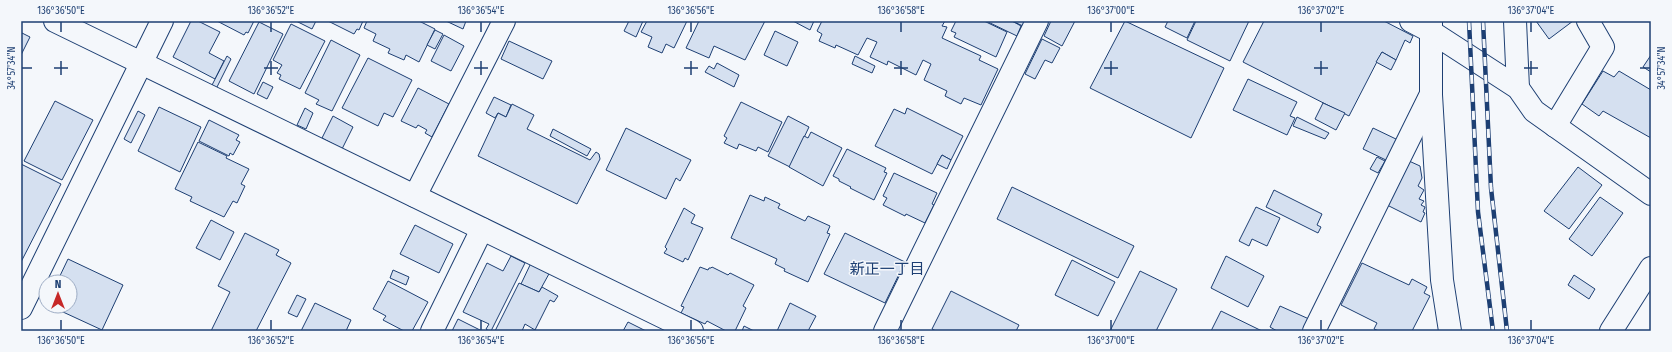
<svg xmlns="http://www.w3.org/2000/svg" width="1672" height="352" font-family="'Fira Sans Condensed','Noto Sans JP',sans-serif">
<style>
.building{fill:#d5e0f0;stroke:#1d3f73}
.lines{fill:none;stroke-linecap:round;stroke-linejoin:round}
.minor-casing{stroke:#1d3f73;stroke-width:24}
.tertiary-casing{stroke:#1d3f73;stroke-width:24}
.minor{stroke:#f4f7fb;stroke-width:22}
.tertiary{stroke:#f4f7fb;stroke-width:22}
.rail-casing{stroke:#1d3f73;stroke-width:4.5}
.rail{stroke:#f4f7fb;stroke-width:3;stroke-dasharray:9;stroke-linecap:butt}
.ticks{fill:none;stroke:#1d3f73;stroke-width:1.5}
.labels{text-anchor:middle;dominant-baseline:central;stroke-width:3;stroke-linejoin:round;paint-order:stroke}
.neighbourhood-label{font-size:15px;fill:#1d3f73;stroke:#f4f7fb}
.neatline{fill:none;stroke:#1d3f73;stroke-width:1.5}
.ticks-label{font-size:10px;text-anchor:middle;fill:#1d3f73}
</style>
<rect width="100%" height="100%" fill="#f4f7fb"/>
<g class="building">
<polygon points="191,21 198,21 220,32 209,53 224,61 215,79 173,57"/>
<polygon points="217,21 254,21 248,33 246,32 244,35"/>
<polygon points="296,21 316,21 312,29"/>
<polygon points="328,21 363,21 359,30 357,29 354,34"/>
<polygon points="367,21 419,21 435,29 419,62 406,55 404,60 388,53 390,49 373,41 376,34 364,28"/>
<polygon points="446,21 466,21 463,29"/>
<polygon points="629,21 643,21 636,37 624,31"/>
<polygon points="647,21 687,21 674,48 666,44 662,53 648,47 652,37 641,32"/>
<polygon points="699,21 765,21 745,60 714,46 709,58 686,48"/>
<polygon points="793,21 814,21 810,30"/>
<polygon points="822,21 945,21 942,26 947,27 942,38 981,56 979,60 998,69 981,105 964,98 961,104 945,96 947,91 924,80 931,64 923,60 916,75 888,61 887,65 870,57 877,42 867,38 858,55 836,45 835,48 819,41 822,34 817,31"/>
<polygon points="956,21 984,21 1007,32 996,57 954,37 956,33 951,31"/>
<polygon points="986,21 1012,21 1021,26 1017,36"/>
<polygon points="1012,21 1026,21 1023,26"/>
<polygon points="1051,21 1075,21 1062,46 1044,36"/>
<polygon points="1125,21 1224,68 1191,138 1090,88"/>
<polygon points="1168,21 1195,21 1187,38 1165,27"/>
<polygon points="1196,21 1249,21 1230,61 1187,40"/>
<polygon points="1264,21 1384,21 1413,36 1410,43 1405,40 1396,60 1382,52 1349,116 1243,62"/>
<polygon points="1536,21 1573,21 1549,39"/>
<polygon points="259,22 283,34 254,94 229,81"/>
<polygon points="291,24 325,41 300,89 279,79 281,75 277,73 282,65 273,60"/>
<polygon points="435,30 443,34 435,49 427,45"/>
<polygon points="775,31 798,42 787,66 764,55"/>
<polygon points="22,33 30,37 21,55 21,35"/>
<polygon points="444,35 464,46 451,71 431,61"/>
<polygon points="1042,39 1060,48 1052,63 1045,60 1035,79 1025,74"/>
<polygon points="331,40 360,55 332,111 316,104 319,100 305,93"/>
<polygon points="509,41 552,61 543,79 501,59"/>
<polygon points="1382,52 1396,60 1391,70 1376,62"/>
<polygon points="1651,55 1651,72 1643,67"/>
<polygon points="227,56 231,59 216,89 211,87"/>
<polygon points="855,56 875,66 872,73 852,64"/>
<polygon points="368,58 412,80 393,117 384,113 378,126 342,108"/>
<polygon points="717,63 739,75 734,87 705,72 709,66 714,69"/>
<polygon points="1603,71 1614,77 1619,71 1651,90 1651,138 1603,111 1599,116 1582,104"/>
<polygon points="1248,79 1297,102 1290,116 1295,118 1287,135 1233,110"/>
<polygon points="263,82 273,87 267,99 257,94"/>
<polygon points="418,88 449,104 432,137 425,133 427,130 418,125 416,128 401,121"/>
<polygon points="494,97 511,105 506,117 498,113 495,118 486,113"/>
<polygon points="55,101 93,120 62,180 24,161"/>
<polygon points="741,102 782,122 768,152 758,147 756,151 739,144 737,149 724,143 727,138 724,136"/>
<polygon points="1323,103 1345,113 1336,130 1315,119"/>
<polygon points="512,104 534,115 527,129 590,160 596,152 599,154 600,159 577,204 478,156 498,113 506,117"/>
<polygon points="159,107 201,127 180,172 138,151"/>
<polygon points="305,108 313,113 306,129 297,125"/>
<polygon points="907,108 963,136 951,160 942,155 932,174 875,146 894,109 905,114"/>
<polygon points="138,111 145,115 131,143 124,139"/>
<polygon points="333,116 353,127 342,149 322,138"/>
<polygon points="788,116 809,127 790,167 768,156"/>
<polygon points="1297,117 1329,133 1325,139 1293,126"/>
<polygon points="209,120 239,135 236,140 240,142 233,155 230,153 229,156 199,141"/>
<polygon points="626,128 691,160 680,181 676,178 666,199 606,170"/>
<polygon points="1373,128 1398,140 1388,161 1363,149"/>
<polygon points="553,129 591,149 587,156 550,136"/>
<polygon points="811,132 842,148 823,186 789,167 804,136 808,138"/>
<polygon points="198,142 227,156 226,158 249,169 241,184 245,186 237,203 233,201 224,217 190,201 192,197 175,189"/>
<polygon points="847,149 886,168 884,172 887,173 874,200 850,188 851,187 839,181 839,179 833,176"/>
<polygon points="942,155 951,160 947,169 937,164"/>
<polygon points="1377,157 1385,161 1378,173 1370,169"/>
<polygon points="1409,161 1420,166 1422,178 1418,186 1424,190 1419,199 1424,201 1421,205 1425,207 1423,212 1425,213 1421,222 1387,205"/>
<polygon points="21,164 61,184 21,262"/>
<polygon points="1578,167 1602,185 1569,229 1544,211"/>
<polygon points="894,173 937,193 932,204 934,205 925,223 906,214 905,216 883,205 887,198 883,196"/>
<polygon points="1012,187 1134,246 1118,278 997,219"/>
<polygon points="1274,190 1322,214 1317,225 1321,227 1318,233 1266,207"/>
<polygon points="750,195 764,201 765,197 780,204 778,208 805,221 808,216 830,226 827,233 830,234 808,282 784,271 785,269 775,264 777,259 731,238"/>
<polygon points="1600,197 1623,213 1592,256 1569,239"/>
<polygon points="1256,207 1280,218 1267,246 1252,239 1249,246 1239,241"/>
<polygon points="684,208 695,215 691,223 703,228 688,260 685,258 683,262 664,253 667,249 665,247"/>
<polygon points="211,220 234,232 220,260 196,248"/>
<polygon points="415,225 453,244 439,273 400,254"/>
<polygon points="245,233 279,250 276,255 291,263 256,331 211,331 230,292 218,286"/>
<polygon points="845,233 905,262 885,303 824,274"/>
<polygon points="511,256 525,263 491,331 489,331 486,329 489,324 463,312 487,263 503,271"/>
<polygon points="1226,256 1264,276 1248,307 1211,288"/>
<polygon points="68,259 123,285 102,330 50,306 70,306 70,282 57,282"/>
<polygon points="1072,260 1115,282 1098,316 1055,295"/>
<polygon points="531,263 550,272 539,292 521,284"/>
<polygon points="1362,263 1409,285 1412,279 1427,287 1424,293 1430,296 1412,331 1379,331 1374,329 1377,323 1341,305"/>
<polygon points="700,267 708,270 709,268 711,268 712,267 728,275 730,273 754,285 743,306 746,308 735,331 726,331 707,321 705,324 681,313 684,307 681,306"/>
<polygon points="393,270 409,277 406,285 390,278"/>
<polygon points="1140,271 1177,289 1156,331 1110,331"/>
<polygon points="1574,275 1595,289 1589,299 1568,285"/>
<polygon points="388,281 428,302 412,331 404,331 383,320 386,316 373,309"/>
<polygon points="519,283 539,292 542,287 558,296 554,302 550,300 535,330 525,324 522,331 495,331"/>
<polygon points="951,291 1019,325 1016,331 936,331 932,329"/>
<polygon points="297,295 306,299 297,317 288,313"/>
<polygon points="315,303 351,320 346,331 301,331"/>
<polygon points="790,303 816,316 808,331 777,331"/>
<polygon points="1280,306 1309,319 1303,331 1277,331 1270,327"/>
<polygon points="1221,311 1262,331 1211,331"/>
<polygon points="458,319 482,331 452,331"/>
<polygon points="628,322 646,331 623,331"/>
<polygon points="744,326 754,331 742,331"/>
</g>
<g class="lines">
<defs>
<g id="minor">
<polyline points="55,21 692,331"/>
<polyline points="1515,21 1518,88"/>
<polyline points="1431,95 1442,280 1450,331"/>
<polyline points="1555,126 1603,47 1588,21"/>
<polyline points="415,196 504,21"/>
<polyline points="21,308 162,21"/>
<polyline points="432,331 482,229"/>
<polyline points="885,331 1037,21"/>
<polyline points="1314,331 1431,94 1431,21"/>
<polyline points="1611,331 1651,268"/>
</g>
<polyline id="tertiary" points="1411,21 1430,31 1518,88 1534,111 1651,194"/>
</defs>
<use href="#minor" class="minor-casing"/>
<use href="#tertiary" class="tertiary-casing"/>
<use href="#minor" class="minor"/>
<use href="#tertiary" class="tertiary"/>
<defs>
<g id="rail">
<polyline points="1469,21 1478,212 1493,331"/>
<polyline points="1483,21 1491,188 1507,331"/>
</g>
</defs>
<use href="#rail" class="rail-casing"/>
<use href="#rail" class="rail"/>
</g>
<path class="ticks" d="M61,22V32M271,22V32M481,22V32M691,22V32M901,22V32M1111,22V32M1321,22V32M1531,22V32M61,61V75M271,61V75M481,61V75M691,61V75M901,61V75M1111,61V75M1321,61V75M1531,61V75M22,68H32M54,68H68M264,68H278M474,68H488M684,68H698M894,68H908M1104,68H1118M1314,68H1328M1524,68H1538M1640,68H1650M61,320V330M271,320V330M481,320V330M691,320V330M901,320V330M1111,320V330M1321,320V330M1531,320V330"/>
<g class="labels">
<g class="neighbourhood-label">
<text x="887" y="269">新正一丁目</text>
</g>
</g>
<rect width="1672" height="352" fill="none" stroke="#f4f7fb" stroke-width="44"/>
<g transform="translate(58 294)"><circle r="19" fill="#f4f7fb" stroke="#9eadc5"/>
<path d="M0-3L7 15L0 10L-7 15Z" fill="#c62828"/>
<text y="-6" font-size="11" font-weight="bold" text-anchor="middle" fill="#1d3f73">N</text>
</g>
<rect x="22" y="22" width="1628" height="308" class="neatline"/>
<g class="ticks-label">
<text x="61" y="14">136°36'50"E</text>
<text x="271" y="14">136°36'52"E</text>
<text x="481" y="14">136°36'54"E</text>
<text x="691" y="14">136°36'56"E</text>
<text x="901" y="14">136°36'58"E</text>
<text x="1111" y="14">136°37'00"E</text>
<text x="1321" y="14">136°37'02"E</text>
<text x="1531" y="14">136°37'04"E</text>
<text transform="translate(11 68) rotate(-90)" y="4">34°57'34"N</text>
<text transform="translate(1661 68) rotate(-90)" y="4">34°57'34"N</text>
<text x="61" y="344">136°36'50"E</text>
<text x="271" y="344">136°36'52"E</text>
<text x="481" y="344">136°36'54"E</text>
<text x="691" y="344">136°36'56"E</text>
<text x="901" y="344">136°36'58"E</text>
<text x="1111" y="344">136°37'00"E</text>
<text x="1321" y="344">136°37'02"E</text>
<text x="1531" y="344">136°37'04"E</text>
</g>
</svg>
